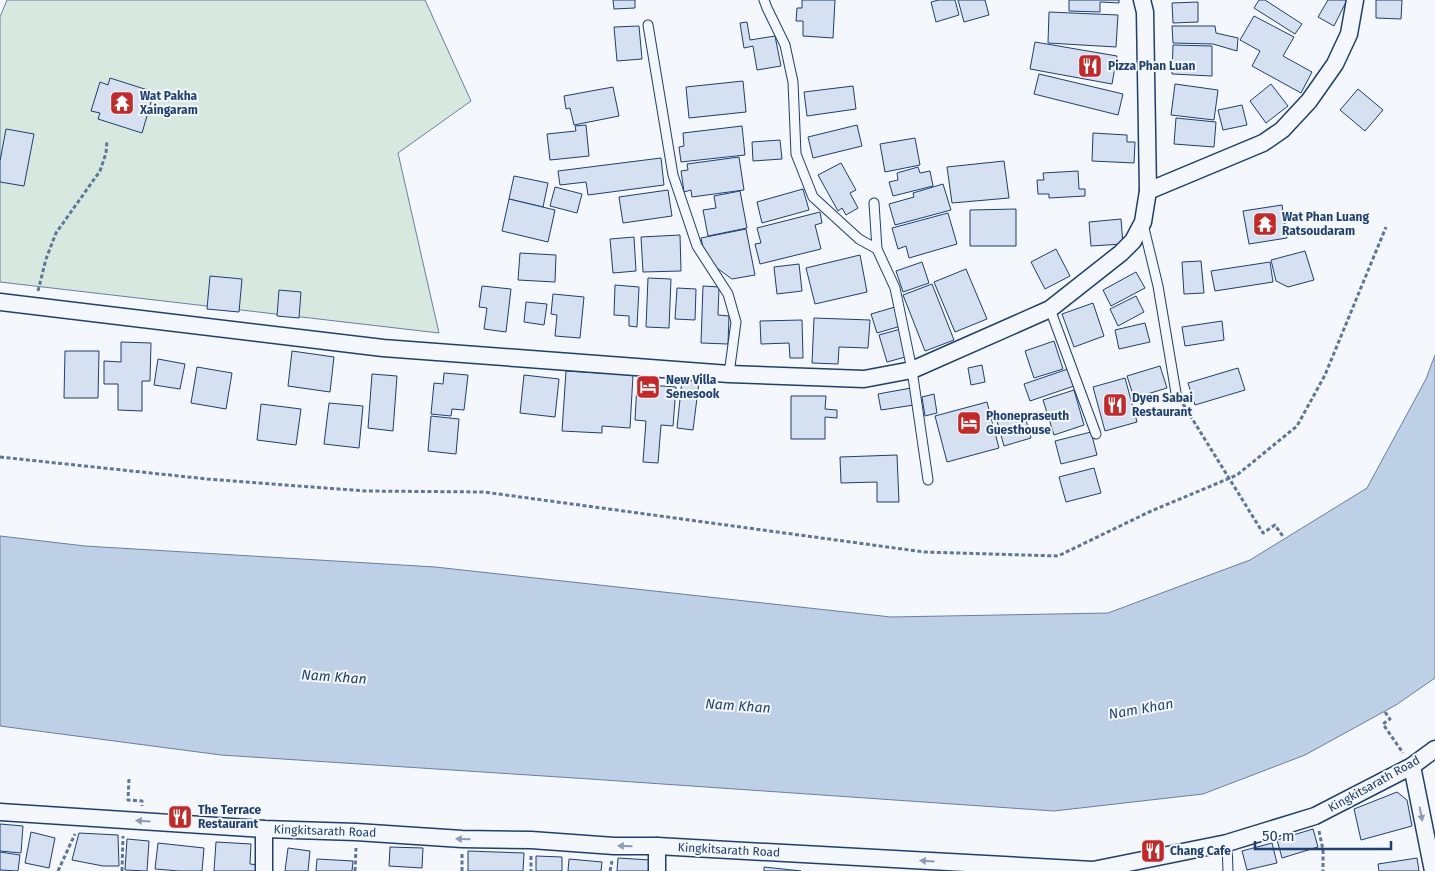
<svg xmlns="http://www.w3.org/2000/svg" width="1435" height="871" font-family="'Fira Sans',sans-serif">
<style>
.green{fill:#d7e8df;stroke:#687fa3}
.water{fill:#bed0e5;stroke:#687fa3}
.building{fill:#d5e0f0;stroke:#1d3f73}
.lines{fill:none;stroke-linecap:round;stroke-linejoin:round}
.service-casing{stroke:#1d3f73;stroke-width:11}
.minor-casing{stroke:#1d3f73;stroke-width:19}
.path{stroke:#5e769c;stroke-width:3;stroke-dasharray:4 2.5;stroke-linecap:butt}
.service{stroke:#f4f7fb;stroke-width:9}
.minor{stroke:#f4f7fb;stroke-width:16}
.oneway{fill:#889bb7}
.labels{text-anchor:middle;dominant-baseline:central;stroke-width:4;stroke-linejoin:round;paint-order:stroke}
.poi-label{font-size:12px;font-weight:bold;fill:#1d3f73;stroke:#f4f7fb;text-anchor:start}
.street-label{font-size:12px;fill:#1d3f73;stroke:#f4f7fb}
.water-label{font-size:14px;font-style:italic;fill:#1d3f73;stroke:#f4f7fb}
</style>
<rect width="100%" height="100%" fill="#f4f7fb"/>
<polygon class="green" points="7,0 425,0 471,101 398,153 439,333 0,282 0,17"/>
<polygon class="water" points="1435,355 1435,678 1396,705 1305,755 1203,794 1054,811 590,779 221,755 0,726 0,536 85,546 435,567 891,617 1108,613 1250,560 1367,488 1426,379"/>
<g class="building">
<polygon points="613,0 635,0 635,8 614,9"/>
<polygon points="802,0 835,0 833,38 803,36 803,21 796,21 797,8 802,8"/>
<polygon points="939,0 955,0 959,15 936,22 931,2"/>
<polygon points="958,0 985,0 989,15 964,22"/>
<polygon points="1069,0 1119,0 1119,3 1100,2 1100,12 1069,11"/>
<polygon points="1259,0 1265,0 1302,24 1295,34 1254,8"/>
<polygon points="1328,0 1347,0 1334,26 1318,17"/>
<polygon points="1376,0 1402,0 1401,19 1376,18"/>
<polygon points="1198,2 1198,22 1173,23 1172,3"/>
<polygon points="1049,12 1118,15 1116,47 1048,43"/>
<polygon points="1254,16 1294,37 1283,56 1312,72 1301,93 1252,66 1260,51 1240,40"/>
<polygon points="747,22 750,40 775,36 781,66 757,70 753,46 744,48 740,23"/>
<polygon points="639,26 642,59 617,61 614,27"/>
<polygon points="1172,26 1215,26 1216,33 1238,38 1237,51 1213,44 1173,43"/>
<polygon points="1035,42 1117,56 1112,84 1030,69"/>
<polygon points="1173,45 1212,46 1212,76 1172,74"/>
<polygon points="1039,74 1123,94 1118,115 1034,94"/>
<polygon points="110,78 154,92 142,133 98,119 100,113 91,111 100,82 108,85"/>
<polygon points="743,81 746,112 689,118 686,87"/>
<polygon points="1175,84 1218,90 1214,120 1171,115"/>
<polygon points="1271,84 1288,106 1266,123 1250,101"/>
<polygon points="853,86 856,109 807,116 804,92"/>
<polygon points="613,87 619,116 574,125 570,108 566,109 564,96"/>
<polygon points="1358,89 1383,110 1365,131 1340,110"/>
<polygon points="1242,105 1247,125 1223,130 1218,110"/>
<polygon points="1176,118 1216,122 1214,147 1174,144"/>
<polygon points="586,125 589,156 550,160 547,134 576,131 575,126"/>
<polygon points="857,125 862,146 813,158 808,137"/>
<polygon points="742,126 745,155 681,162 679,147 684,146 683,133"/>
<polygon points="6,129 34,134 24,186 0,182 0,161"/>
<polygon points="1093,133 1127,135 1127,142 1135,142 1134,163 1092,161"/>
<polygon points="915,138 920,165 885,172 880,144"/>
<polygon points="780,140 782,159 753,161 752,142"/>
<polygon points="739,157 744,190 692,197 691,190 684,192 681,171 688,170 687,164"/>
<polygon points="661,158 664,185 588,195 586,182 560,185 558,171"/>
<polygon points="1004,161 1009,198 952,203 947,167"/>
<polygon points="841,163 856,190 850,193 858,208 846,215 842,208 838,211 818,175"/>
<polygon points="918,167 920,173 930,171 933,186 893,196 889,182 898,180 897,173"/>
<polygon points="1078,171 1079,189 1085,189 1085,196 1049,198 1049,194 1038,194 1037,180 1044,180 1043,173"/>
<polygon points="514,176 548,183 543,207 509,199"/>
<polygon points="943,184 951,210 895,225 889,204 914,197 913,193"/>
<polygon points="555,187 582,194 577,213 550,206"/>
<polygon points="803,189 809,210 762,223 757,202"/>
<polygon points="668,190 672,216 623,223 619,197"/>
<polygon points="740,191 747,228 708,236 703,210 716,208 714,196"/>
<polygon points="509,199 555,210 548,242 502,231"/>
<polygon points="1282,205 1287,238 1249,244 1243,211"/>
<polygon points="1016,209 1016,246 970,246 970,210"/>
<polygon points="820,212 822,223 815,225 821,249 760,264 755,244 761,243 757,228"/>
<polygon points="948,213 957,244 909,258 906,246 898,249 892,228"/>
<polygon points="1121,219 1123,244 1091,246 1089,222"/>
<polygon points="746,229 755,275 732,279 710,263 704,252 701,238"/>
<polygon points="680,235 681,271 643,272 641,237"/>
<polygon points="634,237 636,271 613,273 610,239"/>
<polygon points="1056,249 1070,276 1045,289 1031,262"/>
<polygon points="1305,251 1314,280 1288,287 1276,281 1271,260"/>
<polygon points="520,253 556,255 555,282 518,280"/>
<polygon points="860,255 867,292 815,304 806,268"/>
<polygon points="1201,261 1204,293 1184,294 1182,262"/>
<polygon points="922,262 929,283 903,292 896,271"/>
<polygon points="1270,262 1273,282 1215,291 1211,271"/>
<polygon points="799,264 802,291 777,294 774,267"/>
<polygon points="966,269 987,319 955,332 934,282"/>
<polygon points="1136,272 1145,288 1111,306 1103,290"/>
<polygon points="210,276 242,279 239,312 207,309"/>
<polygon points="648,278 671,279 669,328 646,327"/>
<polygon points="932,284 954,340 925,351 903,295"/>
<polygon points="615,285 639,287 637,327 629,326 629,316 614,315"/>
<polygon points="482,286 511,289 506,332 484,329 487,308 479,307"/>
<polygon points="703,286 719,287 718,315 729,316 728,344 701,343"/>
<polygon points="677,288 696,289 695,320 675,319"/>
<polygon points="279,290 301,292 299,318 277,316"/>
<polygon points="553,294 584,297 580,338 555,336 557,315 551,314"/>
<polygon points="1136,296 1144,312 1118,326 1110,309"/>
<polygon points="526,302 547,304 544,325 524,322"/>
<polygon points="1093,303 1104,336 1074,347 1062,314"/>
<polygon points="895,307 901,326 877,333 871,314"/>
<polygon points="814,318 870,320 868,348 839,347 838,364 812,363"/>
<polygon points="802,320 803,358 790,358 789,343 761,344 760,321"/>
<polygon points="1222,321 1224,340 1185,346 1182,327"/>
<polygon points="1145,323 1150,342 1119,349 1115,330"/>
<polygon points="901,329 909,356 887,362 879,335"/>
<polygon points="1054,341 1063,369 1034,378 1025,351"/>
<polygon points="121,342 151,343 150,381 142,381 142,411 118,410 118,384 104,384 104,361 121,362"/>
<polygon points="65,351 99,351 98,398 64,398"/>
<polygon points="292,351 334,357 330,392 288,386"/>
<polygon points="158,359 185,364 180,389 154,385"/>
<polygon points="982,365 985,382 971,385 968,368"/>
<polygon points="1160,366 1167,388 1134,398 1127,376"/>
<polygon points="197,367 232,373 226,409 191,403"/>
<polygon points="1238,368 1245,390 1195,405 1188,383"/>
<polygon points="1068,369 1074,386 1030,401 1024,384"/>
<polygon points="566,371 633,375 630,428 602,426 602,433 562,431"/>
<polygon points="444,373 468,375 464,410 452,409 451,416 431,414 434,383 443,384"/>
<polygon points="372,374 397,376 393,431 368,428"/>
<polygon points="524,375 559,379 555,417 520,413"/>
<polygon points="1125,378 1137,422 1105,431 1093,387"/>
<polygon points="682,380 699,382 693,430 677,428"/>
<polygon points="637,384 676,387 673,426 661,425 658,463 643,462 646,421 635,420"/>
<polygon points="911,388 914,405 881,410 878,394"/>
<polygon points="1074,390 1084,425 1054,435 1043,400"/>
<polygon points="934,394 937,413 925,416 922,397"/>
<polygon points="791,396 826,396 825,409 837,410 837,418 825,417 825,439 791,439"/>
<polygon points="987,402 999,448 947,462 935,416"/>
<polygon points="329,403 363,406 359,448 324,444"/>
<polygon points="261,404 301,409 296,445 257,440"/>
<polygon points="1024,413 1031,438 1004,446 997,421"/>
<polygon points="431,416 459,419 456,454 428,451"/>
<polygon points="1091,432 1097,455 1061,464 1055,441"/>
<polygon points="897,455 899,502 877,502 877,482 841,483 840,457"/>
<polygon points="1094,468 1101,493 1066,502 1059,477"/>
<polygon points="1397,792 1407,800 1412,826 1361,840 1354,809"/>
<polygon points="0,824 23,826 21,853 0,851"/>
<polygon points="1313,829 1318,847 1282,858 1277,840"/>
<polygon points="31,832 55,838 49,868 25,863"/>
<polygon points="79,833 118,835 119,866 103,866 72,860"/>
<polygon points="127,839 149,841 147,871 125,870"/>
<polygon points="216,842 251,844 250,864 258,865 257,871 214,871"/>
<polygon points="158,843 204,848 202,871 179,871 155,869"/>
<polygon points="1272,843 1277,863 1247,870 1242,851"/>
<polygon points="390,847 423,848 422,868 389,866"/>
<polygon points="288,848 310,851 308,871 285,871"/>
<polygon points="468,851 524,853 523,871 468,871"/>
<polygon points="0,852 20,855 18,871 0,870"/>
<polygon points="536,856 562,857 562,871 536,871"/>
<polygon points="618,858 650,860 650,871 617,871"/>
<polygon points="1417,858 1419,871 1379,871 1378,864"/>
<polygon points="317,859 353,861 352,871 316,871"/>
<polygon points="569,859 602,862 601,871 568,871"/>
<polygon points="764,867 801,871 764,871"/>
</g>
<g class="lines">
<defs>
<g id="service">
<polyline points="764,0 767,8 785,45 793,82 796,154 813,197 859,239 877,249 874,203"/>
<polyline points="648,25 673,175 697,246 728,294 736,322 729,374"/>
<polyline points="1143,224 1158,286 1176,393"/>
<polyline points="877,249 895,288 912,370 928,480"/>
<polyline points="1050,309 1096,434"/>
<polyline points="1227,843 1228,871"/>
</g>
<g id="minor">
<polyline points="1148,191 1263,143 1282,130 1309,101 1335,64 1349,34 1355,0"/>
<polyline points="0,302 383,348 729,374 864,379 912,370 1050,309 1121,253 1133,241 1143,222 1148,191 1145,12 1142,0"/>
<polyline points="1412,766 1433,871"/>
<polyline points="0,812 264,829 356,832 462,839 531,840 614,846 657,846 1093,870 1227,843 1315,816 1412,766 1435,749"/>
<polyline points="657,846 657,871"/>
<polyline points="264,871 264,829"/>
</g>
</defs>
<use href="#service" class="service-casing"/>
<use href="#minor" class="minor-casing"/>
<g class="path">
<polyline points="38,291 46,259 56,233 100,171 106,153 107,140"/>
<polyline points="1183,404 1263,533 1275,525 1284,538"/>
<polyline points="0,457 207,479 365,491 484,492 924,552 1058,556 1149,512 1237,475 1297,426 1325,375 1386,227"/>
<polyline points="1385,712 1390,719 1383,724 1403,753"/>
<polyline points="129,779 128,800 142,801 142,806"/>
<polyline points="1319,831 1323,850 1323,871"/>
<polyline points="462,854 462,871"/>
<polyline points="531,856 531,871"/>
<polyline points="58,871 75,834"/>
<polyline points="122,871 123,836"/>
<polyline points="355,871 356,848"/>
<polyline points="610,871 612,861"/>
</g>
<use href="#service" class="service"/>
<use href="#minor" class="minor"/>
</g>
<defs><path id="oneway-solid" d="M-6-.8H1V-3.2L6.5 0L1 3.2V.8H-6Z" transform="scale(1.25)"/></defs>
<g class="oneway">
<use href="#oneway-solid" transform="translate(1421 814) rotate(79)"/>
<use href="#oneway-solid" transform="translate(143 821) rotate(-177)"/>
<use href="#oneway-solid" transform="translate(463 839) rotate(-178)"/>
<use href="#oneway-solid" transform="translate(625 846) rotate(-179)"/>
<use href="#oneway-solid" transform="translate(927 861) rotate(-177)"/>
</g>
<defs>
<symbol id="restaurant-square" viewBox="-11 -11 22 22"><rect x="-9" y="-9" width="18" height="18" rx="4" fill="#c62828" stroke="#f4f7fb"/><path d="M-5-6h1v4h1v-4h1v4h1v-4h1v5L-1.5 .5V6h-2V.5L-5-1ZM5-6V6H3V1.5H1.5Q1.5-4 5-6Z" fill="#fff"/></symbol>
<symbol id="temple-square" viewBox="-11 -11 22 22"><rect x="-9" y="-9" width="18" height="18" rx="4" fill="#c62828" stroke="#f4f7fb"/><path d="M0-6L5-2H3V0L6.5 2.5H4V6H1.5V3h-3V6H-4V2.5H-6.5L-3 0V-2H-5Z" fill="#fff"/></symbol>
<symbol id="hotel-square" viewBox="-11 -11 22 22"><rect x="-9" y="-9" width="18" height="18" rx="4" fill="#c62828" stroke="#f4f7fb"/><path d="M-6-4.5h1.5V1H6V5H4.5V3h-9V5H-6ZM-4 0a1.8 1.8 0 1 1 3.6 0ZM.5 0V-2.5h3Q6-2.5 6 0Z" fill="#fff"/></symbol>
</defs>
<g fill-rule="evenodd">
<use href="#restaurant-square" x="1076" y="52" width="28" height="28"/>
<use href="#temple-square" x="108" y="89" width="28" height="28"/>
<use href="#temple-square" x="1251" y="210" width="28" height="28"/>
<use href="#hotel-square" x="634" y="373" width="28" height="28"/>
<use href="#restaurant-square" x="1101" y="391" width="28" height="28"/>
<use href="#hotel-square" x="955" y="409" width="28" height="28"/>
<use href="#restaurant-square" x="166" y="803" width="28" height="28"/>
<use href="#restaurant-square" x="1139" y="837" width="28" height="28"/>
</g>
<g class="labels">
<g class="poi-label">
<text x="1108" y="66">Pizza Phan Luan</text>
<text x="140" y="96">Wat Pakha<tspan x="140" dy="14">Xaingaram</tspan></text>
<text x="1282" y="217">Wat Phan Luang<tspan x="1282" dy="14">Ratsoudaram</tspan></text>
<text x="666" y="380">New Villa<tspan x="666" dy="14">Senesook</tspan></text>
<text x="1132" y="398">Dyen Sabai<tspan x="1132" dy="14">Restaurant</tspan></text>
<text x="986" y="416">Phonepraseuth<tspan x="986" dy="14">Guesthouse</tspan></text>
<text x="198" y="810">The Terrace<tspan x="198" dy="14">Restaurant</tspan></text>
<text x="1170" y="851">Chang Cafe</text>
</g>
<g class="street-label">
<text transform="translate(1374 784) rotate(-29)">Kingkitsarath Road</text>
<text transform="translate(325 831) rotate(2)">Kingkitsarath Road</text>
<text transform="translate(729 850) rotate(3)">Kingkitsarath Road</text>
</g>
<g class="water-label">
<text transform="translate(334 677) rotate(4)">Nam Khan</text>
<text transform="translate(738 706) rotate(4)">Nam Khan</text>
<text transform="translate(1141 709) rotate(-10)">Nam Khan</text>
</g>
</g>
<path d="M1255 841v8h136v-8" fill="none" stroke="#1d3f73" stroke-width="2.5"/>
<text x="1262" y="841" font-size="15" fill="#1d3f73" stroke="#f4f7fb" stroke-width="4" paint-order="stroke">50 m</text>
</svg>
